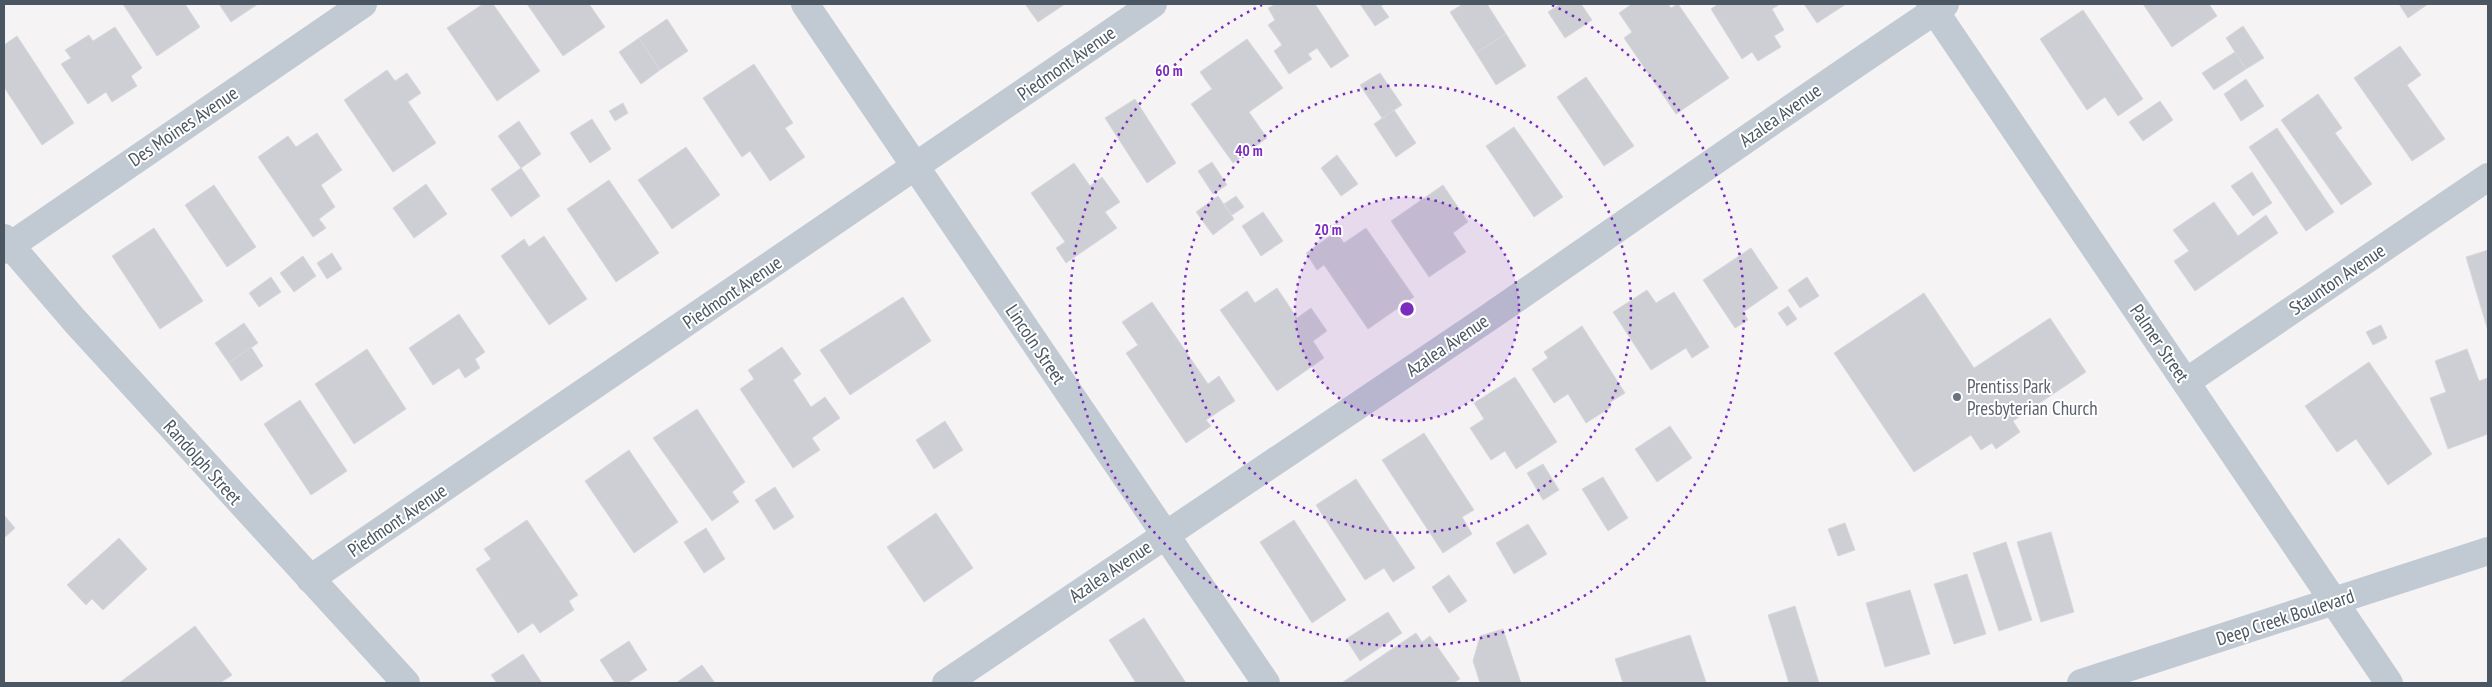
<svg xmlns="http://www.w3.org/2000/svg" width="2492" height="687" font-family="'PT Sans Narrow',sans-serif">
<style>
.building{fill:#cdcfd5;stroke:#d7d9de}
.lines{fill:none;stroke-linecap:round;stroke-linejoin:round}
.minor{stroke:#c1cad2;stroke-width:28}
.tertiary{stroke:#c1cad2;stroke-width:28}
.ring{fill:none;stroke:#7b2cbf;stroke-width:2.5;stroke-dasharray:2.5 5}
.worship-dot{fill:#6b7280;stroke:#fff;stroke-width:2}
.labels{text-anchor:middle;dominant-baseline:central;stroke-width:4;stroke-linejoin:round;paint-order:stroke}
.street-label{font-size:19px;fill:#4a5661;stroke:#fff}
.worship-label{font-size:19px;fill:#5b616d;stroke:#fff;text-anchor:start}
.centre{fill:#7b2cbf;stroke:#fff;stroke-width:2.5}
.ring-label{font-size:15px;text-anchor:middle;font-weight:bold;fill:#7b2cbf;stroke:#fff;stroke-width:4;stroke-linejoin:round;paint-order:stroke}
</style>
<rect width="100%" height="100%" fill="#f5f3f3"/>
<g class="building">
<polygon points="123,4 185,4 200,27 157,56"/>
<polygon points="219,4 258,4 231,22"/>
<polygon points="483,4 493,4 540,71 497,101 447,28"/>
<polygon points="527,4 589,4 605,27 563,56"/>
<polygon points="1025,4 1065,4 1038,22"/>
<polygon points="1276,4 1315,4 1349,56 1331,68 1317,48 1308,54 1312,59 1289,74 1274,51 1282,45 1268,25 1275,20 1268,8"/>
<polygon points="1360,4 1384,4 1381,6 1389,17 1375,26"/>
<polygon points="1463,4 1487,4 1506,34 1476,53 1450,12"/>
<polygon points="1560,4 1581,4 1592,20 1565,38 1548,12"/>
<polygon points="1632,4 1668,4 1671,8 1678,4 1729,78 1676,114 1624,38 1632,32 1619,13"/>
<polygon points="1718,4 1780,4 1772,9 1784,30 1774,36 1781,47 1758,61 1752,52 1742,59 1711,9"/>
<polygon points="1804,4 1846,4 1817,23"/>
<polygon points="2143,4 2209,4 2217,16 2172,47"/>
<polygon points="2399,4 2428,4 2408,18"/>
<polygon points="2083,10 2143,99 2118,116 2105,97 2087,110 2040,39"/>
<polygon points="667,19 688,51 660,70 639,38"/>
<polygon points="2243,26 2264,58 2246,69 2226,38"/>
<polygon points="115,27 142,68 131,76 137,86 112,102 106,92 88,104 61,64 71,58 65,50 89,35 93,41"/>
<polygon points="1506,34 1526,66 1496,85 1476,53"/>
<polygon points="17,36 74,123 42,145 4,87 4,45"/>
<polygon points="639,38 660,70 641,84 619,52"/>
<polygon points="1247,39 1283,88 1249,112 1267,138 1233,163 1191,104 1212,89 1200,72"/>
<polygon points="2400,46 2421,75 2407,85 2445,139 2412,161 2354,78"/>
<polygon points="2235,52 2246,69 2214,90 2202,73"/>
<polygon points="754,64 793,123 785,128 805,157 770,181 750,151 742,157 703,98"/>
<polygon points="387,70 395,81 407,73 421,93 408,102 436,143 393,172 344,100"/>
<polygon points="1380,73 1402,105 1382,118 1360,85"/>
<polygon points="1586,77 1634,146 1604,166 1557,97"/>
<polygon points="2246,79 2264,106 2241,121 2224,94"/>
<polygon points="2318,94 2342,128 2335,133 2372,184 2341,205 2281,120"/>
<polygon points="1135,99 1176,163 1147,183 1105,118"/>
<polygon points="2160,101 2173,120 2143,141 2129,122"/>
<polygon points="623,103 628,113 615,121 609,111"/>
<polygon points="1394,110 1416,143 1396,157 1374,124"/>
<polygon points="592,119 611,149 590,163 570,133"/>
<polygon points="519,121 541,154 521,168 498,136"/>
<polygon points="1514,127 1563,197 1534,217 1486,146"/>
<polygon points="2277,128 2334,212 2306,231 2249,147"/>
<polygon points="317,133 342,170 321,185 335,207 319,219 326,228 313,237 258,157 288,136 296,147"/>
<polygon points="686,147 720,195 672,229 638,180"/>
<polygon points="1337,155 1358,184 1341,196 1321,168"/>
<polygon points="1212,162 1227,185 1213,194 1198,171"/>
<polygon points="1074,163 1090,186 1102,177 1120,202 1105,212 1117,228 1066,263 1056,248 1065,242 1031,193"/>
<polygon points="521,168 540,196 511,217 491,189"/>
<polygon points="2252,172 2272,203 2253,216 2231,186"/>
<polygon points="609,180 659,253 616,282 567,209"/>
<polygon points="426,184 447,214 414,238 393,208"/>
<polygon points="214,185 256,247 227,267 185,205"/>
<polygon points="1443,185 1468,222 1453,233 1466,252 1429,277 1391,221"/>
<polygon points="1218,196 1234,219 1213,235 1196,212"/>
<polygon points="1236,196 1244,207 1232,215 1224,204"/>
<polygon points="2214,202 2238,236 2266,215 2278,233 2195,291 2174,261 2189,251 2173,230"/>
<polygon points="1263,212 1283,241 1261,256 1242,226"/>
<polygon points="154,228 203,301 160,329 112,256"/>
<polygon points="1366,228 1414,297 1368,329 1324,265 1317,270 1306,253 1336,232 1344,243"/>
<polygon points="544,236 587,299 549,325 501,256 524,239 529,247"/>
<polygon points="1751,248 1778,288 1743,312 1748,320 1735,328 1703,280"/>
<polygon points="2488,250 2488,331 2466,257"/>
<polygon points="332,253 342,269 327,279 317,263"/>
<polygon points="303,256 316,276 294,292 280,273"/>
<polygon points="271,277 281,292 259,307 249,293"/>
<polygon points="1807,277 1819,296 1800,308 1788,290"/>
<polygon points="1277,288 1297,318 1311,308 1327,331 1313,341 1324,358 1277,391 1220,310 1247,291 1255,303"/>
<polygon points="1647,290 1656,303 1674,292 1709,347 1692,358 1686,348 1651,370 1613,312"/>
<polygon points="1924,293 1974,368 2050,318 2086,372 2013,421 2020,432 1996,449 1992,443 1981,450 1971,435 1914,472 1834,353"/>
<polygon points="903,297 931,341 850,395 820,350"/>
<polygon points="1152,302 1208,384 1219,376 1235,401 1206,420 1211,426 1186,443 1126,353 1138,345 1122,322"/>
<polygon points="1788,306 1797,319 1787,326 1778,313"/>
<polygon points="459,314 485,352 475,359 480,368 465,378 459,368 433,385 409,348"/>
<polygon points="244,323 258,343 229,363 215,343"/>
<polygon points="2381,325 2387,338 2373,345 2366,332"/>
<polygon points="1582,326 1625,393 1609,403 1611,407 1586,423 1568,394 1554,403 1532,369 1548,358 1544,352"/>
<polygon points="251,347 263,366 241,381 229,363"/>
<polygon points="782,347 801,374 793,380 811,407 825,397 840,418 812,438 820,450 793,468 740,389 754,379 748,370"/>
<polygon points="367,349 406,409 354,444 315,384"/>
<polygon points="2467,349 2479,381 2488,378 2488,434 2448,449 2430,398 2446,392 2435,361"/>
<polygon points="2369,362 2432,454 2388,485 2356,439 2337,452 2305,406"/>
<polygon points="1515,377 1557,442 1516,469 1505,451 1491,460 1470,428 1484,419 1474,403"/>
<polygon points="300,400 347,471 311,495 264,424"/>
<polygon points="697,409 745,482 732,492 739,502 712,521 653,438"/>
<polygon points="945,421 963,450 934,469 916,440"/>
<polygon points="1670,426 1692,458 1657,482 1635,449"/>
<polygon points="1424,433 1474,510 1462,517 1472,534 1443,553 1382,460"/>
<polygon points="629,450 678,522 634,553 585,481"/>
<polygon points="1543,464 1559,490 1543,500 1527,473"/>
<polygon points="1603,477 1628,518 1608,531 1582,489"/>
<polygon points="1356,479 1415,568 1393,582 1384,568 1365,580 1316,505"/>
<polygon points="775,487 794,517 774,530 755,500"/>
<polygon points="936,513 973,568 924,602 887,547"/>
<polygon points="4,515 15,528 4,538"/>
<polygon points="527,520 578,595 569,601 574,610 540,633 533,623 518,633 476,569 491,559 484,549"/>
<polygon points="1294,520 1346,600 1312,623 1260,542"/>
<polygon points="1845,523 1855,550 1838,556 1828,529"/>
<polygon points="1528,524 1547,554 1514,574 1496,543"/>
<polygon points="706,528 725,559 704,573 684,542"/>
<polygon points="2051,532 2074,612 2041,622 2017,542"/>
<polygon points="119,538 147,569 103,610 92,599 86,605 67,585"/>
<polygon points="2006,542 2032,620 1999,631 1973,553"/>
<polygon points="1967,574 1986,634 1954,644 1934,584"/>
<polygon points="1449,575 1467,601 1449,613 1432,587"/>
<polygon points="1910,590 1930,654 1885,667 1866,603"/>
<polygon points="1795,606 1819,683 1789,683 1768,615"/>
<polygon points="1388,612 1402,633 1360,661 1346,639"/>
<polygon points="1144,618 1186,683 1136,683 1109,640"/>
<polygon points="195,626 232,675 220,683 119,683"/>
<polygon points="1503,629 1521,683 1480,683 1473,661 1480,636"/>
<polygon points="1416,633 1422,642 1430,636 1460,679 1453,683 1344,683 1343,682"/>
<polygon points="1690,635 1706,682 1623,683 1615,659"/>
<polygon points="629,641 647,670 627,683 615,683 600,660"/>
<polygon points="523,654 542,683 497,683 491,675"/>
<polygon points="702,665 715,683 676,683"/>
</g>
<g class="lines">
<g class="minor">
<polyline points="1930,4 2389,683"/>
<polyline points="4,238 74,320 406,683"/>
<polyline points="2186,382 2488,177"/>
<polyline points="310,579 1153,4"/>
<path d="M946,683C1125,561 1306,442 1485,320C1638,215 1790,107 1945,4"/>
</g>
<g class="tertiary">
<polyline points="805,4 1266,683"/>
<polyline points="4,250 363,4"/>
<polyline points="2081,683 2488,551"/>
</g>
</g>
<circle cx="1407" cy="309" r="112" fill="#7b2cbf" fill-opacity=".12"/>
<g class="ring">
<circle cx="1407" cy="309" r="112"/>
<circle cx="1407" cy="309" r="224"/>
<path d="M1552 5A337 337 0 1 1 1262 5"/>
</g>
<circle class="worship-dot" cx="1957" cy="397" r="5"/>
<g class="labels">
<g class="street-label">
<text transform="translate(1066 63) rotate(-35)">Piedmont Avenue</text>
<text transform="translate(1780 115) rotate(-35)">Azalea Avenue</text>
<text transform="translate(183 126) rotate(-34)">Des Moines Avenue</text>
<text transform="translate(2337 279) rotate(-34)">Staunton Avenue</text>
<text transform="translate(732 292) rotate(-34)">Piedmont Avenue</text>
<text transform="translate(2160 343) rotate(56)">Palmer Street</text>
<text transform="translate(1036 344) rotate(56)">Lincoln Street</text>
<text transform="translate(1447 345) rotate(-34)">Azalea Avenue</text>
<text transform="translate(203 462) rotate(48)">Randolph Street</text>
<text transform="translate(397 520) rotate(-34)">Piedmont Avenue</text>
<text transform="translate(1110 571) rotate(-34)">Azalea Avenue</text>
<text transform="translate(2285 617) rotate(-18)">Deep Creek Boulevard</text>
</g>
<g class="worship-label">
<text x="1967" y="386">Prentiss Park<tspan x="1967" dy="22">Presbyterian Church</tspan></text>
</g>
</g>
<circle cx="1407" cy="309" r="8" class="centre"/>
<g class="ring-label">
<text x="1169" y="76">60 m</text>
<text x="1249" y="156">40 m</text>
<text x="1328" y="235">20 m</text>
</g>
<rect width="2492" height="687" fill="none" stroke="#4a5661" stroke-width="10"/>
</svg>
